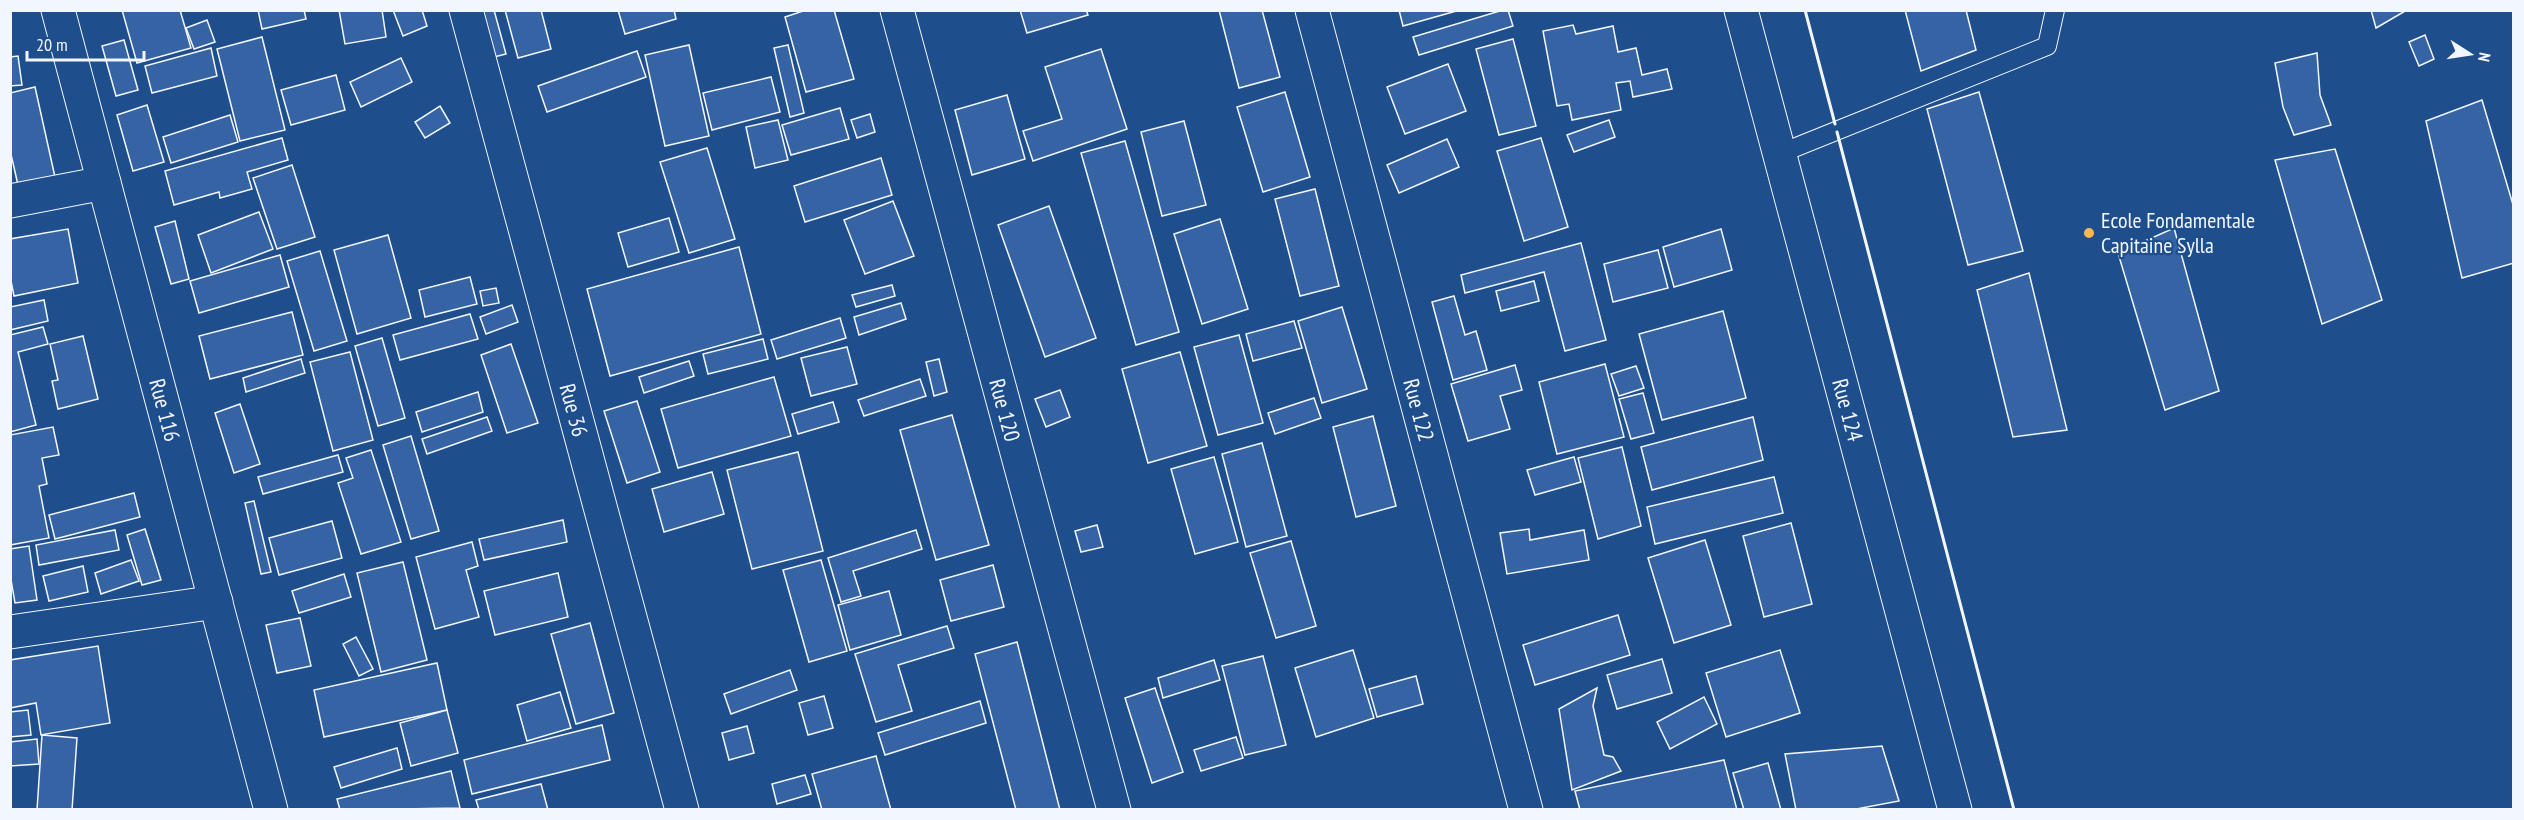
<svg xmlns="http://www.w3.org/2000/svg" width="2524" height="820" font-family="'PT Sans Narrow',sans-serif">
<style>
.building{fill:#3563a3;stroke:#f2f6ff;stroke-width:1.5}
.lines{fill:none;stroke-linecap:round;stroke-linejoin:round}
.service-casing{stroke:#f2f6ff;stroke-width:20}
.minor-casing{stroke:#f2f6ff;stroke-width:35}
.service{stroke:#1f4e8c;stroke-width:18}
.minor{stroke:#1f4e8c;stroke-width:33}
.wall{stroke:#f2f6ff;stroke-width:3}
.poi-dot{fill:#ffb74d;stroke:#1f4e8c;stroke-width:2}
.labels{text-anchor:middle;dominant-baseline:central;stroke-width:4.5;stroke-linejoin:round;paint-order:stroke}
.poi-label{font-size:22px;fill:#f2f6ff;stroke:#1f4e8c;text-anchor:start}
.street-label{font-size:22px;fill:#f2f6ff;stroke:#1f4e8c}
</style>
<rect width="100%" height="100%" fill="#1f4e8c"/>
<g class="building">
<polygon points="122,10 180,10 191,48 137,63"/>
<polygon points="258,10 304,10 306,19 262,29"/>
<polygon points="339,10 382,10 386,37 345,44"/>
<polygon points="393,10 422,10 427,26 403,36"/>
<polygon points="477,10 494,10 506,54 490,58"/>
<polygon points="505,10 541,10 551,49 518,58"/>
<polygon points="618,10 674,10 676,19 625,34"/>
<polygon points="806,10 834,10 854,79 806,92 785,17"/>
<polygon points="1020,10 1086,10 1088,15 1027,33"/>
<polygon points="1219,10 1262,10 1280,77 1239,88"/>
<polygon points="1399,10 1460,10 1403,26"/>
<polygon points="1503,10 1508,10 1513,26 1419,55 1413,37"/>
<polygon points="1905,10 1966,10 1976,50 1921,71"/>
<polygon points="2371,10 2407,10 2376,28"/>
<polygon points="207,20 215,42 194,49 186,28"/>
<polygon points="1573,25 1576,34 1613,26 1618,52 1636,48 1642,75 1667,69 1672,89 1633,97 1630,81 1616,83 1621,110 1572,120 1569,104 1557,106 1543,31"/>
<polygon points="2425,35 2434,59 2419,66 2409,42"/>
<polygon points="262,37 285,130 240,141 217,49"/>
<polygon points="1513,39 1536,126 1499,135 1476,49"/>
<polygon points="124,40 138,90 116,96 102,46"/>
<polygon points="689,45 709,136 665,146 645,55"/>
<polygon points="788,45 804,113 790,117 774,48"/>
<polygon points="211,48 217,76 152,93 145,66"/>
<polygon points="1101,49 1127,129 1033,161 1023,131 1062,119 1045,67"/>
<polygon points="637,51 646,77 547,112 538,86"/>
<polygon points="2317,53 2320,95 2331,125 2294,135 2283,107 2275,63"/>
<polygon points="18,56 22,85 10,86 10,57"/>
<polygon points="401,58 412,82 361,107 350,82"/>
<polygon points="1448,64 1466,111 1405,134 1387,87"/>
<polygon points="336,75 345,110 291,125 281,90"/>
<polygon points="771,77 780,112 712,130 703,93"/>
<polygon points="35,87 55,177 18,185 10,150 10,93"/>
<polygon points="1285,92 1310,177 1263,192 1237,107"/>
<polygon points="1979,92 2023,251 1968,265 1927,109"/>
<polygon points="1007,95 1025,159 972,175 955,110"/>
<polygon points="2482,100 2514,208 2514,263 2462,278 2426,121"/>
<polygon points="147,105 164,162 133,171 117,115"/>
<polygon points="440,106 450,123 425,138 415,122"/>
<polygon points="840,108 849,139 791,155 782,125"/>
<polygon points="870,114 875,132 857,138 851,120"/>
<polygon points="230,115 238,142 171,163 163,137"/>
<polygon points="778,120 788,160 755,168 746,127"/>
<polygon points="1609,120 1615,137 1574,152 1567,135"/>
<polygon points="1184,121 1206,205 1162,216 1141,132"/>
<polygon points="282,138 288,160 247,172 252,189 220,198 219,192 174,205 165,171"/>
<polygon points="1541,138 1568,227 1524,241 1497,151"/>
<polygon points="1447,139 1459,167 1399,193 1387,165"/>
<polygon points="1125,141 1179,332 1136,345 1081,153"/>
<polygon points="707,148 735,239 689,253 660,162"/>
<polygon points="2335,149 2382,300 2322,324 2275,160"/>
<polygon points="881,158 892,195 805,222 794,186"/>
<polygon points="292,165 315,237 277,249 253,178"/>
<polygon points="1315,189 1339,286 1300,296 1275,199"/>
<polygon points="893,201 914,256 865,274 844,220"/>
<polygon points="1049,206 1096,338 1045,357 998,225"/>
<polygon points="259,212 273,249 211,273 198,235"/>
<polygon points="669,218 679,252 628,267 618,233"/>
<polygon points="1220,219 1248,309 1202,324 1174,234"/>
<polygon points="175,221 189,279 171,284 155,227"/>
<polygon points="2174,228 2219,391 2165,410 2118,253"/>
<polygon points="68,229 78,283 14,296 10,276 10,239"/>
<polygon points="1721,229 1732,270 1674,287 1663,247"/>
<polygon points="388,235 411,318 357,334 334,250"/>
<polygon points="1581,243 1606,340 1565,351 1544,272 1465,293 1461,275"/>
<polygon points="739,247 761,334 610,376 587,289"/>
<polygon points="1658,250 1668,288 1613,302 1604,264"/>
<polygon points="320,251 347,341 314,351 287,261"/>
<polygon points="280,255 289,287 199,313 190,281"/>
<polygon points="2029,273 2067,430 2013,437 1977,290"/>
<polygon points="470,277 477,304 425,317 419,290"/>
<polygon points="1534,281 1539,301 1501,311 1496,291"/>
<polygon points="892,285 895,296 856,307 852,295"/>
<polygon points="496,288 499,303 483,306 480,291"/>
<polygon points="1454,296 1465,335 1476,331 1487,370 1453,380 1432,302"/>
<polygon points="44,300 48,321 10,330 10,307"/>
<polygon points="901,303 906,319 859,335 854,317"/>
<polygon points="512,305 518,322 486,334 480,317"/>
<polygon points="1342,307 1367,389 1322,403 1298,321"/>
<polygon points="1723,311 1746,398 1662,420 1639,334"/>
<polygon points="292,312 303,355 210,379 199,336"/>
<polygon points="470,314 478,339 400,360 393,335"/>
<polygon points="840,318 846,338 777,359 771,340"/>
<polygon points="1294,321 1302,348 1253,361 1246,334"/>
<polygon points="43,327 48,344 18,352 36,425 10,432 10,335"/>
<polygon points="1239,335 1263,423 1218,435 1194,347"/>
<polygon points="83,336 98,399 58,409 52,381 58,380 50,344"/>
<polygon points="382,338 405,418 378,426 355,346"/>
<polygon points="763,339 768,359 708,374 703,354"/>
<polygon points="511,344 538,423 507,433 481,355"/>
<polygon points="847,347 857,384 811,396 801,358"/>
<polygon points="350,352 373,440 333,451 310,362"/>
<polygon points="1180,352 1207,446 1148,463 1122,369"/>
<polygon points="301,359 305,373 246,392 243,378"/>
<polygon points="939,359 947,392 934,396 926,362"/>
<polygon points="689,361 694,376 644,393 639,377"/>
<polygon points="1605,364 1624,437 1557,454 1539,382"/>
<polygon points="1515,365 1522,390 1500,396 1510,429 1468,441 1451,384"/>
<polygon points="1636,366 1644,388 1619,396 1611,374"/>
<polygon points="774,377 791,436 678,468 661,409"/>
<polygon points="920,379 926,396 864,416 858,400"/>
<polygon points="1060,390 1070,417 1046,427 1035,399"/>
<polygon points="478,392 483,412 422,432 416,412"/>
<polygon points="1643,393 1654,433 1631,439 1619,399"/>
<polygon points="1314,398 1321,418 1275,434 1268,413"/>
<polygon points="637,401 660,472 627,483 604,411"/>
<polygon points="833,402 839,422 798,434 792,414"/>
<polygon points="240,404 260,464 234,473 215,413"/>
<polygon points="952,415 989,545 936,560 900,430"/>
<polygon points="1373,416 1396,506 1356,517 1333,427"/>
<polygon points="487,417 492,431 427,454 422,439"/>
<polygon points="1753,417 1763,460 1652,490 1641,447"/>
<polygon points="53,427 59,455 42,458 47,484 39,486 49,538 10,545 10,435"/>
<polygon points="411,436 439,531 411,539 383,445"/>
<polygon points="1262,443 1287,536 1246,547 1222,454"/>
<polygon points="1622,447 1641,526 1598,539 1578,458"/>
<polygon points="371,450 401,542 361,554 338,483 353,478 346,458"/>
<polygon points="798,452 823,551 752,569 727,470"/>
<polygon points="338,455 343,472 263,494 258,477"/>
<polygon points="1214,457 1238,542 1195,554 1171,469"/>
<polygon points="1574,457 1581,482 1535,495 1527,470"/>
<polygon points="712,472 724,514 664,532 652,489"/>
<polygon points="1774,477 1783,513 1655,544 1647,507"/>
<polygon points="134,493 140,517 55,539 49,515"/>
<polygon points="254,501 271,572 261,574 245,503"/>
<polygon points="563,520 567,542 484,560 479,539"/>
<polygon points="332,521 342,558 279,575 269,538"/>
<polygon points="1791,523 1812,604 1764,617 1743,536"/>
<polygon points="1097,525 1103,547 1081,552 1075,531"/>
<polygon points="145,529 161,580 142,585 127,535"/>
<polygon points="1529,529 1530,540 1584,530 1589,560 1507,574 1500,533"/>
<polygon points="115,530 119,550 39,565 36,545"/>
<polygon points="916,530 922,549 853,571 861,596 841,602 828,558"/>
<polygon points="1705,540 1731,625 1674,643 1648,558"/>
<polygon points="1291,541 1316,626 1276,638 1250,553"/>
<polygon points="472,542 478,566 466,570 479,617 435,629 416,557"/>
<polygon points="29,546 37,600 15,603 10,574 10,549"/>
<polygon points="131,560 139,581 101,594 95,573"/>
<polygon points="821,560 847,651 809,662 783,570"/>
<polygon points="403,562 427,660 381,672 357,573"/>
<polygon points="993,565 1004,607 951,621 940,580"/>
<polygon points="83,566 88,592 49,601 43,576"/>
<polygon points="558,573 568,617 495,635 484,591"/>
<polygon points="344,574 351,597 299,613 292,591"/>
<polygon points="889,591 901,635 850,650 838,605"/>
<polygon points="1618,615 1630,655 1535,685 1523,645"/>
<polygon points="300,618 311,666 277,673 266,625"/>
<polygon points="590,623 614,713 576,724 551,634"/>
<polygon points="947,626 954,648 898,665 912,711 876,722 855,654"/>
<polygon points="356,637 373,669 359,676 343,644"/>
<polygon points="1017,642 1060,810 1016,810 975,654"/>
<polygon points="98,646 110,723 41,735 36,703 10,708 10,660"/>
<polygon points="1353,650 1374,718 1316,737 1295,668"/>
<polygon points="1780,650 1800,713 1726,737 1706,673"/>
<polygon points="1263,656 1286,745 1245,755 1222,666"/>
<polygon points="1662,659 1672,693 1617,709 1607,675"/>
<polygon points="1214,660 1220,680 1163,698 1158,678"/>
<polygon points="437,663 447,710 324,737 314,690"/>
<polygon points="790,670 797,690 731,714 724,694"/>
<polygon points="1416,676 1423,704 1377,717 1369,689"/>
<polygon points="1155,688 1183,772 1152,783 1125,698"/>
<polygon points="1597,688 1593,706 1604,755 1613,757 1621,771 1572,790 1559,709"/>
<polygon points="560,692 571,728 527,741 517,705"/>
<polygon points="824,696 833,728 808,735 799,703"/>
<polygon points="1704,697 1717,724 1670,749 1657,722"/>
<polygon points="980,701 986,723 885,755 878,733"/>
<polygon points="28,710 31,735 10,737 10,712"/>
<polygon points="447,710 458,753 411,766 400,723"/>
<polygon points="602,725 610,760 472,794 464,760"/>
<polygon points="747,726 754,753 729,760 722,733"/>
<polygon points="42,735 77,738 72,810 37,810"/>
<polygon points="1236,737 1243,758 1201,771 1194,750"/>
<polygon points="37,739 39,764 10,766 10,742"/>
<polygon points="1882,746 1899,801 1851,810 1796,810 1785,754"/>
<polygon points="397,748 402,769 341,788 334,767"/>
<polygon points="876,756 891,810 822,810 812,774"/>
<polygon points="1724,760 1737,810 1580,810 1575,791"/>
<polygon points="1768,763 1781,810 1744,810 1733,773"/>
<polygon points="451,771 460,808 340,810 337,799"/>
<polygon points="805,775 811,794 777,804 772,784"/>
<polygon points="541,784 548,810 479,810 476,800"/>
</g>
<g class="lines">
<defs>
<polyline id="service" points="1779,154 2047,46 2055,10"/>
<g id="minor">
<polyline points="58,10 271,810"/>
<polyline points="466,10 682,810"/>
<polyline points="897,10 1114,810"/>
<polyline points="1312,10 1526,810"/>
<polyline points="1741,10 1955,810"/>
<polyline points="10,201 104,183"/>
<polyline points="10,632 216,602"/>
</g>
</defs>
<use href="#service" class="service-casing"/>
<use href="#minor" class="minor-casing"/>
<use href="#service" class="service"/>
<use href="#minor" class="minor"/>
<g class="wall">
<polyline points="1805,10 1835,124"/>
<polyline points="1837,132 2014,810"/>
</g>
</g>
<circle class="poi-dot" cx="2089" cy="233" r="6"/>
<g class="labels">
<g class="poi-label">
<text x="2101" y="220">Ecole Fondamentale<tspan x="2101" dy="25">Capitaine Sylla</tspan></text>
</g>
<g class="street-label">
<text transform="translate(165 410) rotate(75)">Rue 116</text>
<text transform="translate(574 410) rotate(75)">Rue 36</text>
<text transform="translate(1005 410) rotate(75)">Rue 120</text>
<text transform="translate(1419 410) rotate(75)">Rue 122</text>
<text transform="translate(1848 410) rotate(75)">Rue 124</text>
</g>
</g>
<rect width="2524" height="820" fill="none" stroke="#f2f6ff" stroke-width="24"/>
<g transform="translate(2470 54) rotate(102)" stroke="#1f4e8c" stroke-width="4.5" paint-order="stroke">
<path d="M0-4.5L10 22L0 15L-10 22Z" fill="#f2f6ff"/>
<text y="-9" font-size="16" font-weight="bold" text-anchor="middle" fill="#f2f6ff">N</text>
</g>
<path d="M27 51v9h117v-9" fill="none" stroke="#f2f6ff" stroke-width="3"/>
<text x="36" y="51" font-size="18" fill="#f2f6ff" stroke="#1f4e8c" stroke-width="4.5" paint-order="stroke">20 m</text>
</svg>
